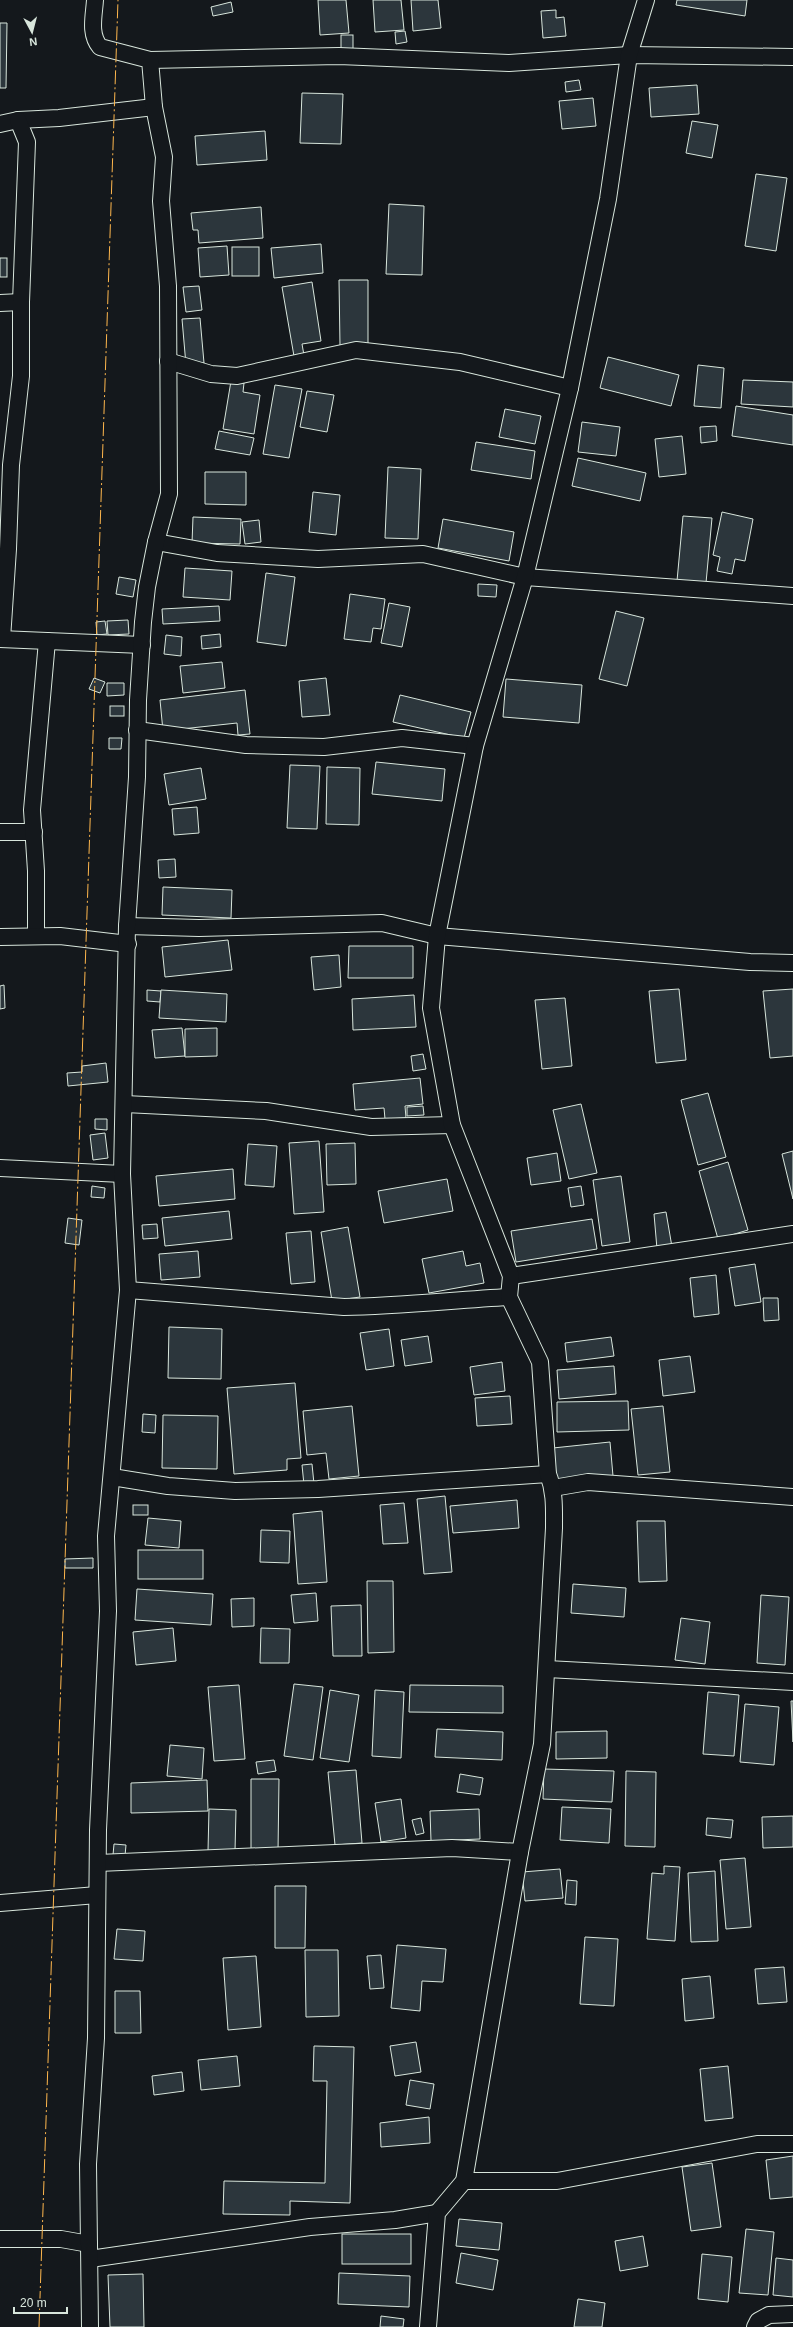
<svg xmlns="http://www.w3.org/2000/svg" width="793" height="2327" font-family="Helvetica,sans-serif">
<style>
.building{fill:#2c363c;stroke:#d8e6dc}
.lines{fill:none;stroke-linecap:round;stroke-linejoin:round}
.minor-casing{stroke:#d8e6dc;stroke-width:18}
.minor{stroke:#14181c;stroke-width:16}
.power{stroke:#ffb74d;stroke-width:1;stroke-dasharray:14 3 2 3;stroke-linecap:butt}
</style>
<rect width="100%" height="100%" fill="#14181c"/>
<g class="building">
<polygon points="318,0 346,0 349,33 320,35"/>
<polygon points="373,0 401,0 404,30 375,32"/>
<polygon points="411,0 438,0 441,28 413,31"/>
<polygon points="677,0 747,0 745,16 676,5"/>
<polygon points="231,2 233,12 213,16 211,7"/>
<polygon points="556,10 556,18 564,17 566,36 543,38 541,11"/>
<polygon points="0,23 7,23 6,88 0,88"/>
<polygon points="405,31 407,42 396,44 395,32"/>
<rect x="341" y="35" width="12" height="15"/>
<polygon points="579,80 581,90 566,92 565,82"/>
<polygon points="697,85 699,114 651,117 649,88"/>
<polygon points="302,93 343,94 341,144 300,143"/>
<polygon points="593,98 596,126 562,129 559,101"/>
<polygon points="692,121 718,125 712,158 686,153"/>
<polygon points="265,131 267,160 197,165 195,136"/>
<polygon points="756,174 787,178 776,251 745,246"/>
<polygon points="389,204 424,206 422,275 386,274"/>
<polygon points="261,207 263,238 199,243 198,230 193,230 191,213"/>
<polygon points="321,244 323,273 274,278 271,248"/>
<polygon points="227,246 229,275 200,277 198,248"/>
<rect x="232" y="247" width="27" height="29"/>
<rect x="0" y="258" width="7" height="19"/>
<polygon points="339,280 368,280 368,346 340,346"/>
<polygon points="312,282 321,341 302,344 305,361 295,362 282,287"/>
<polygon points="199,286 202,310 186,312 183,287"/>
<polygon points="200,318 204,363 186,365 182,319"/>
<polygon points="608,357 679,375 671,406 600,388"/>
<polygon points="698,365 724,368 721,408 694,406"/>
<polygon points="743,380 793,382 793,407 741,404"/>
<polygon points="231,381 244,383 243,392 260,395 254,434 223,429"/>
<polygon points="275,385 302,389 289,458 263,454"/>
<polygon points="307,391 334,395 327,432 300,427"/>
<polygon points="736,406 793,415 793,445 732,436"/>
<polygon points="505,409 541,416 535,444 499,437"/>
<polygon points="582,422 620,427 616,456 578,452"/>
<polygon points="716,426 717,441 701,443 700,427"/>
<polygon points="219,431 254,438 250,455 215,449"/>
<polygon points="682,436 686,474 659,477 655,439"/>
<polygon points="476,442 535,451 531,479 471,470"/>
<polygon points="578,458 646,473 640,501 572,486"/>
<polygon points="388,467 421,469 418,539 385,538"/>
<polygon points="205,472 246,472 246,505 205,504"/>
<polygon points="313,492 340,495 336,535 309,532"/>
<polygon points="722,512 753,519 745,561 735,559 732,574 717,571 720,557 713,555"/>
<polygon points="683,516 712,518 706,583 677,581"/>
<polygon points="193,517 241,519 240,544 192,543"/>
<polygon points="443,519 514,532 509,561 438,548"/>
<polygon points="259,520 261,542 245,544 242,522"/>
<polygon points="185,568 232,571 230,600 183,597"/>
<polygon points="266,573 295,577 286,646 257,642"/>
<polygon points="119,577 136,580 133,597 116,594"/>
<polygon points="478,584 497,585 496,597 478,596"/>
<polygon points="350,594 385,599 381,629 373,628 371,642 344,639"/>
<polygon points="389,603 410,607 402,647 381,643"/>
<polygon points="219,606 220,621 163,624 162,609"/>
<polygon points="616,611 644,618 627,686 599,679"/>
<polygon points="128,620 129,634 108,635 107,621"/>
<polygon points="105,621 107,634 97,635 96,622"/>
<polygon points="220,634 221,647 202,649 201,636"/>
<polygon points="166,635 182,637 181,656 164,654"/>
<polygon points="222,662 225,688 183,693 180,666"/>
<polygon points="94,678 105,682 100,693 89,689"/>
<polygon points="326,678 330,715 302,717 299,681"/>
<polygon points="506,679 582,685 579,723 503,717"/>
<polygon points="107,683 124,683 124,695 107,696"/>
<polygon points="245,690 250,734 238,735 237,723 163,731 160,700"/>
<polygon points="400,695 471,712 464,738 393,722"/>
<rect x="110" y="706" width="14" height="10"/>
<polygon points="109,738 122,738 121,749 109,749"/>
<polygon points="376,762 445,769 442,801 372,794"/>
<polygon points="290,765 320,766 317,829 287,828"/>
<polygon points="327,767 360,768 359,825 326,824"/>
<polygon points="201,768 206,799 169,805 164,774"/>
<polygon points="197,807 199,833 174,835 172,809"/>
<polygon points="175,859 176,877 159,878 158,860"/>
<polygon points="163,887 232,890 231,918 162,915"/>
<polygon points="228,940 232,970 165,977 162,947"/>
<polygon points="349,946 413,946 413,978 348,978"/>
<polygon points="339,955 341,987 314,990 311,957"/>
<polygon points="4,985 5,1008 0,1009 0,986"/>
<polygon points="679,989 686,1060 656,1063 649,991"/>
<polygon points="793,989 793,1056 770,1058 763,991"/>
<polygon points="147,990 161,991 160,1002 147,1001"/>
<polygon points="161,990 227,994 226,1022 159,1018"/>
<polygon points="414,995 416,1027 353,1030 352,999"/>
<polygon points="565,998 572,1066 542,1069 535,1000"/>
<polygon points="182,1028 185,1056 155,1058 152,1030"/>
<polygon points="217,1028 217,1056 185,1057 185,1029"/>
<polygon points="423,1054 426,1069 413,1071 411,1056"/>
<polygon points="106,1063 108,1082 68,1086 67,1073 82,1072 82,1066"/>
<polygon points="420,1078 423,1104 405,1106 406,1118 385,1119 384,1108 355,1110 353,1084"/>
<polygon points="708,1093 726,1157 698,1165 681,1100"/>
<polygon points="581,1104 597,1173 569,1179 553,1110"/>
<polygon points="423,1106 424,1115 407,1116 407,1107"/>
<polygon points="95,1119 107,1119 107,1130 95,1129"/>
<polygon points="105,1133 108,1158 93,1160 90,1135"/>
<polygon points="319,1141 324,1212 294,1214 289,1143"/>
<polygon points="355,1143 356,1184 327,1185 326,1144"/>
<polygon points="248,1144 277,1146 274,1187 245,1185"/>
<polygon points="793,1151 793,1199 782,1154"/>
<polygon points="557,1153 561,1181 531,1185 527,1158"/>
<polygon points="728,1162 748,1230 718,1239 699,1171"/>
<polygon points="233,1169 235,1199 159,1206 156,1176"/>
<polygon points="621,1176 630,1242 602,1246 593,1180"/>
<polygon points="447,1179 453,1211 384,1223 378,1191"/>
<polygon points="92,1186 105,1188 104,1198 91,1197"/>
<polygon points="581,1186 584,1205 571,1207 568,1188"/>
<polygon points="229,1211 232,1239 165,1246 162,1218"/>
<polygon points="666,1212 672,1247 657,1249 654,1214"/>
<polygon points="68,1218 82,1220 79,1245 65,1243"/>
<polygon points="592,1219 597,1249 516,1262 511,1231"/>
<polygon points="157,1224 158,1238 143,1239 142,1225"/>
<polygon points="348,1227 360,1297 332,1301 321,1232"/>
<polygon points="311,1231 315,1282 291,1284 286,1233"/>
<polygon points="198,1251 200,1277 161,1280 159,1254"/>
<polygon points="463,1251 466,1266 480,1263 484,1283 429,1293 422,1259"/>
<polygon points="755,1264 761,1302 735,1306 729,1268"/>
<polygon points="716,1275 719,1314 694,1317 690,1278"/>
<polygon points="763,1298 778,1298 779,1320 764,1321"/>
<polygon points="169,1327 222,1329 221,1379 168,1378"/>
<polygon points="389,1329 394,1366 366,1370 360,1333"/>
<polygon points="428,1336 432,1362 405,1366 401,1340"/>
<polygon points="611,1337 614,1356 567,1362 565,1343"/>
<polygon points="690,1356 695,1392 663,1396 659,1360"/>
<polygon points="502,1362 505,1391 474,1395 470,1367"/>
<polygon points="614,1366 616,1394 559,1399 557,1370"/>
<polygon points="295,1383 301,1458 287,1459 287,1470 234,1474 227,1388"/>
<polygon points="510,1396 512,1424 477,1426 475,1398"/>
<polygon points="628,1401 629,1430 557,1432 557,1402"/>
<polygon points="352,1406 359,1476 329,1479 326,1453 307,1455 303,1411"/>
<polygon points="663,1406 670,1472 638,1475 631,1409"/>
<polygon points="143,1414 156,1415 155,1433 142,1432"/>
<polygon points="163,1415 218,1416 217,1469 162,1468"/>
<polygon points="610,1442 613,1476 556,1481 553,1448"/>
<polygon points="312,1464 314,1484 304,1485 302,1465"/>
<polygon points="445,1496 452,1572 424,1574 417,1499"/>
<polygon points="517,1500 519,1528 453,1533 450,1506"/>
<polygon points="404,1503 408,1543 383,1544 380,1505"/>
<rect x="133" y="1505" width="15" height="10"/>
<polygon points="322,1511 327,1582 298,1584 293,1514"/>
<polygon points="148,1518 181,1521 179,1548 145,1545"/>
<polygon points="637,1521 665,1521 667,1581 639,1582"/>
<polygon points="261,1530 290,1531 289,1563 260,1562"/>
<rect x="138" y="1550" width="65" height="29"/>
<polygon points="93,1558 93,1568 65,1568 65,1559"/>
<polygon points="367,1581 393,1581 394,1652 368,1653"/>
<polygon points="573,1584 626,1588 624,1617 571,1613"/>
<polygon points="137,1589 213,1594 211,1625 135,1620"/>
<polygon points="316,1593 318,1621 294,1623 291,1595"/>
<polygon points="761,1595 789,1597 785,1665 757,1663"/>
<polygon points="254,1598 254,1626 232,1627 231,1599"/>
<polygon points="361,1605 362,1656 333,1656 331,1606"/>
<polygon points="681,1618 710,1622 705,1664 675,1660"/>
<polygon points="173,1628 176,1661 136,1665 133,1632"/>
<polygon points="261,1628 290,1629 289,1663 260,1663"/>
<polygon points="294,1684 323,1687 313,1760 284,1756"/>
<polygon points="239,1685 245,1759 214,1761 208,1687"/>
<polygon points="410,1685 503,1686 503,1713 409,1712"/>
<polygon points="330,1690 359,1695 349,1762 320,1758"/>
<polygon points="375,1690 404,1692 401,1758 372,1756"/>
<polygon points="708,1692 739,1695 734,1756 703,1754"/>
<polygon points="791,1701 793,1701 793,1742"/>
<polygon points="745,1704 779,1707 774,1765 740,1762"/>
<polygon points="437,1729 503,1732 502,1760 435,1757"/>
<polygon points="607,1731 607,1758 556,1759 556,1732"/>
<polygon points="170,1745 204,1748 202,1779 167,1776"/>
<polygon points="274,1760 276,1771 258,1774 256,1762"/>
<polygon points="544,1769 614,1771 612,1802 543,1799"/>
<polygon points="356,1770 362,1843 335,1845 328,1772"/>
<polygon points="626,1771 656,1772 655,1847 625,1846"/>
<polygon points="460,1774 483,1778 480,1795 457,1792"/>
<polygon points="251,1779 279,1779 278,1852 251,1852"/>
<polygon points="207,1780 208,1811 131,1813 131,1783"/>
<polygon points="401,1799 406,1838 381,1842 375,1803"/>
<polygon points="562,1807 611,1809 609,1843 560,1840"/>
<polygon points="209,1809 236,1810 235,1851 208,1851"/>
<polygon points="479,1809 480,1839 431,1841 430,1811"/>
<polygon points="793,1816 793,1847 763,1848 762,1817"/>
<polygon points="421,1818 424,1833 416,1835 412,1820"/>
<polygon points="707,1818 733,1820 731,1838 706,1835"/>
<polygon points="114,1844 126,1845 125,1856 113,1855"/>
<polygon points="745,1858 751,1927 726,1929 720,1860"/>
<polygon points="664,1866 680,1867 675,1941 647,1939 652,1873 664,1874"/>
<polygon points="560,1869 563,1898 525,1901 522,1872"/>
<polygon points="715,1871 718,1941 691,1942 688,1873"/>
<polygon points="567,1880 577,1881 576,1905 565,1904"/>
<polygon points="275,1886 306,1886 305,1948 275,1948"/>
<polygon points="117,1929 145,1931 143,1961 114,1959"/>
<polygon points="585,1937 618,1939 614,2006 580,2004"/>
<polygon points="397,1945 446,1949 443,1982 422,1981 420,2011 391,2008"/>
<polygon points="305,1950 338,1950 339,2016 306,2017"/>
<polygon points="381,1955 384,1988 370,1989 367,1956"/>
<polygon points="256,1956 261,2027 228,2030 223,1958"/>
<polygon points="784,1967 787,2002 758,2004 755,1969"/>
<polygon points="710,1976 714,2018 685,2021 682,1979"/>
<polygon points="115,1991 140,1991 141,2033 115,2033"/>
<polygon points="416,2042 421,2072 395,2076 390,2046"/>
<polygon points="314,2046 354,2047 350,2203 290,2201 290,2215 223,2214 224,2181 325,2183 327,2081 313,2081"/>
<polygon points="237,2056 240,2086 201,2090 198,2060"/>
<polygon points="728,2066 733,2118 705,2121 700,2069"/>
<polygon points="182,2072 184,2091 154,2095 152,2076"/>
<polygon points="410,2080 434,2084 430,2109 406,2105"/>
<polygon points="429,2117 430,2143 381,2147 380,2123"/>
<polygon points="793,2156 793,2197 770,2199 766,2160"/>
<polygon points="712,2163 721,2227 691,2231 682,2167"/>
<polygon points="459,2219 502,2223 499,2250 456,2246"/>
<polygon points="746,2229 774,2232 768,2295 739,2293"/>
<rect x="342" y="2234" width="69" height="30"/>
<polygon points="643,2236 648,2266 620,2271 615,2241"/>
<polygon points="461,2253 498,2260 493,2290 456,2283"/>
<polygon points="702,2254 732,2257 728,2302 698,2299"/>
<polygon points="776,2258 793,2260 793,2297 773,2295"/>
<polygon points="339,2273 410,2276 409,2307 338,2304"/>
<polygon points="143,2274 144,2327 110,2327 108,2275"/>
<polygon points="578,2299 605,2303 602,2327 574,2327"/>
<polygon points="381,2316 404,2319 403,2327 380,2327"/>
</g>
<g class="lines">
<defs>
<g id="minor">
<polyline points="150,60 339,56 509,63 629,55 793,57"/>
<polyline points="0,124 18,120 59,118 154,107"/>
<polyline points="0,303 21,302"/>
<polyline points="168,361 211,374 237,376 356,350 460,362 570,388"/>
<polyline points="156,542 217,553 318,559 423,554 525,577 793,596"/>
<polyline points="0,639 142,645"/>
<polyline points="2,639 8,549 11,465 21,376 21,302 27,142 18,120"/>
<polyline points="137,730 246,745 324,747 402,738 475,746"/>
<polyline points="0,832 34,832"/>
<polyline points="127,926 199,928 382,923 437,936 750,962 793,963"/>
<polyline points="36,936 36,871 32,810 47,641"/>
<polyline points="0,937 60,936 128,944"/>
<polyline points="125,1104 266,1111 371,1127 452,1125"/>
<polyline points="0,1168 122,1174"/>
<polyline points="511,1276 793,1234"/>
<path d="M128,1290L344,1307C399,1306 454,1300 509,1297"/>
<polyline points="112,1477 168,1486 235,1491 318,1489 548,1474"/>
<polyline points="553,1488 588,1482 793,1497"/>
<polyline points="547,1669 793,1682"/>
<polyline points="98,1863 452,1848 520,1852"/>
<polyline points="0,1903 97,1895"/>
<polyline points="464,2181 557,2181 757,2144 793,2144"/>
<polyline points="0,2239 61,2239 89,2244"/>
<polyline points="90,2259 310,2227 395,2220 437,2213"/>
<path d="M90,2327L88,2164L96,2038L98,1830L108,1611L106,1536L128,1290L122,1174L127,926L137,777L138,700L143,622L147,587L156,542L169,494L168,286L161,201L164,157L154,107L150,60L100,47C89,34 94,16 95,0"/>
<path d="M428,2327L437,2213L464,2181L520,1852L542,1744L554,1528C554,1509 555,1492 548,1474L540,1362L509,1297L511,1276L452,1125L431,1008L437,936L475,746L525,577L570,388L608,199L629,55L646,0"/>
<polyline points="755,2327 758,2321 769,2315 793,2314"/>
</g>
</defs>
<use href="#minor" class="minor-casing"/>
<use href="#minor" class="minor"/>
<polyline class="power" points="39,2327 118,0"/>
</g>
<g transform="translate(32 32) rotate(173)" stroke="#14181c" stroke-width="3" paint-order="stroke">
<path d="M0-3L7 15L0 10L-7 15Z" fill="#d8e6dc"/>
<text y="-6" font-size="11" font-weight="bold" text-anchor="middle" fill="#d8e6dc">N</text>
</g>
<path d="M14 2307v6h53v-6" fill="none" stroke="#d8e6dc" stroke-width="2"/>
<text x="20" y="2307" font-size="12" fill="#d8e6dc" stroke="#14181c" stroke-width="3" paint-order="stroke">20 m</text>
</svg>
